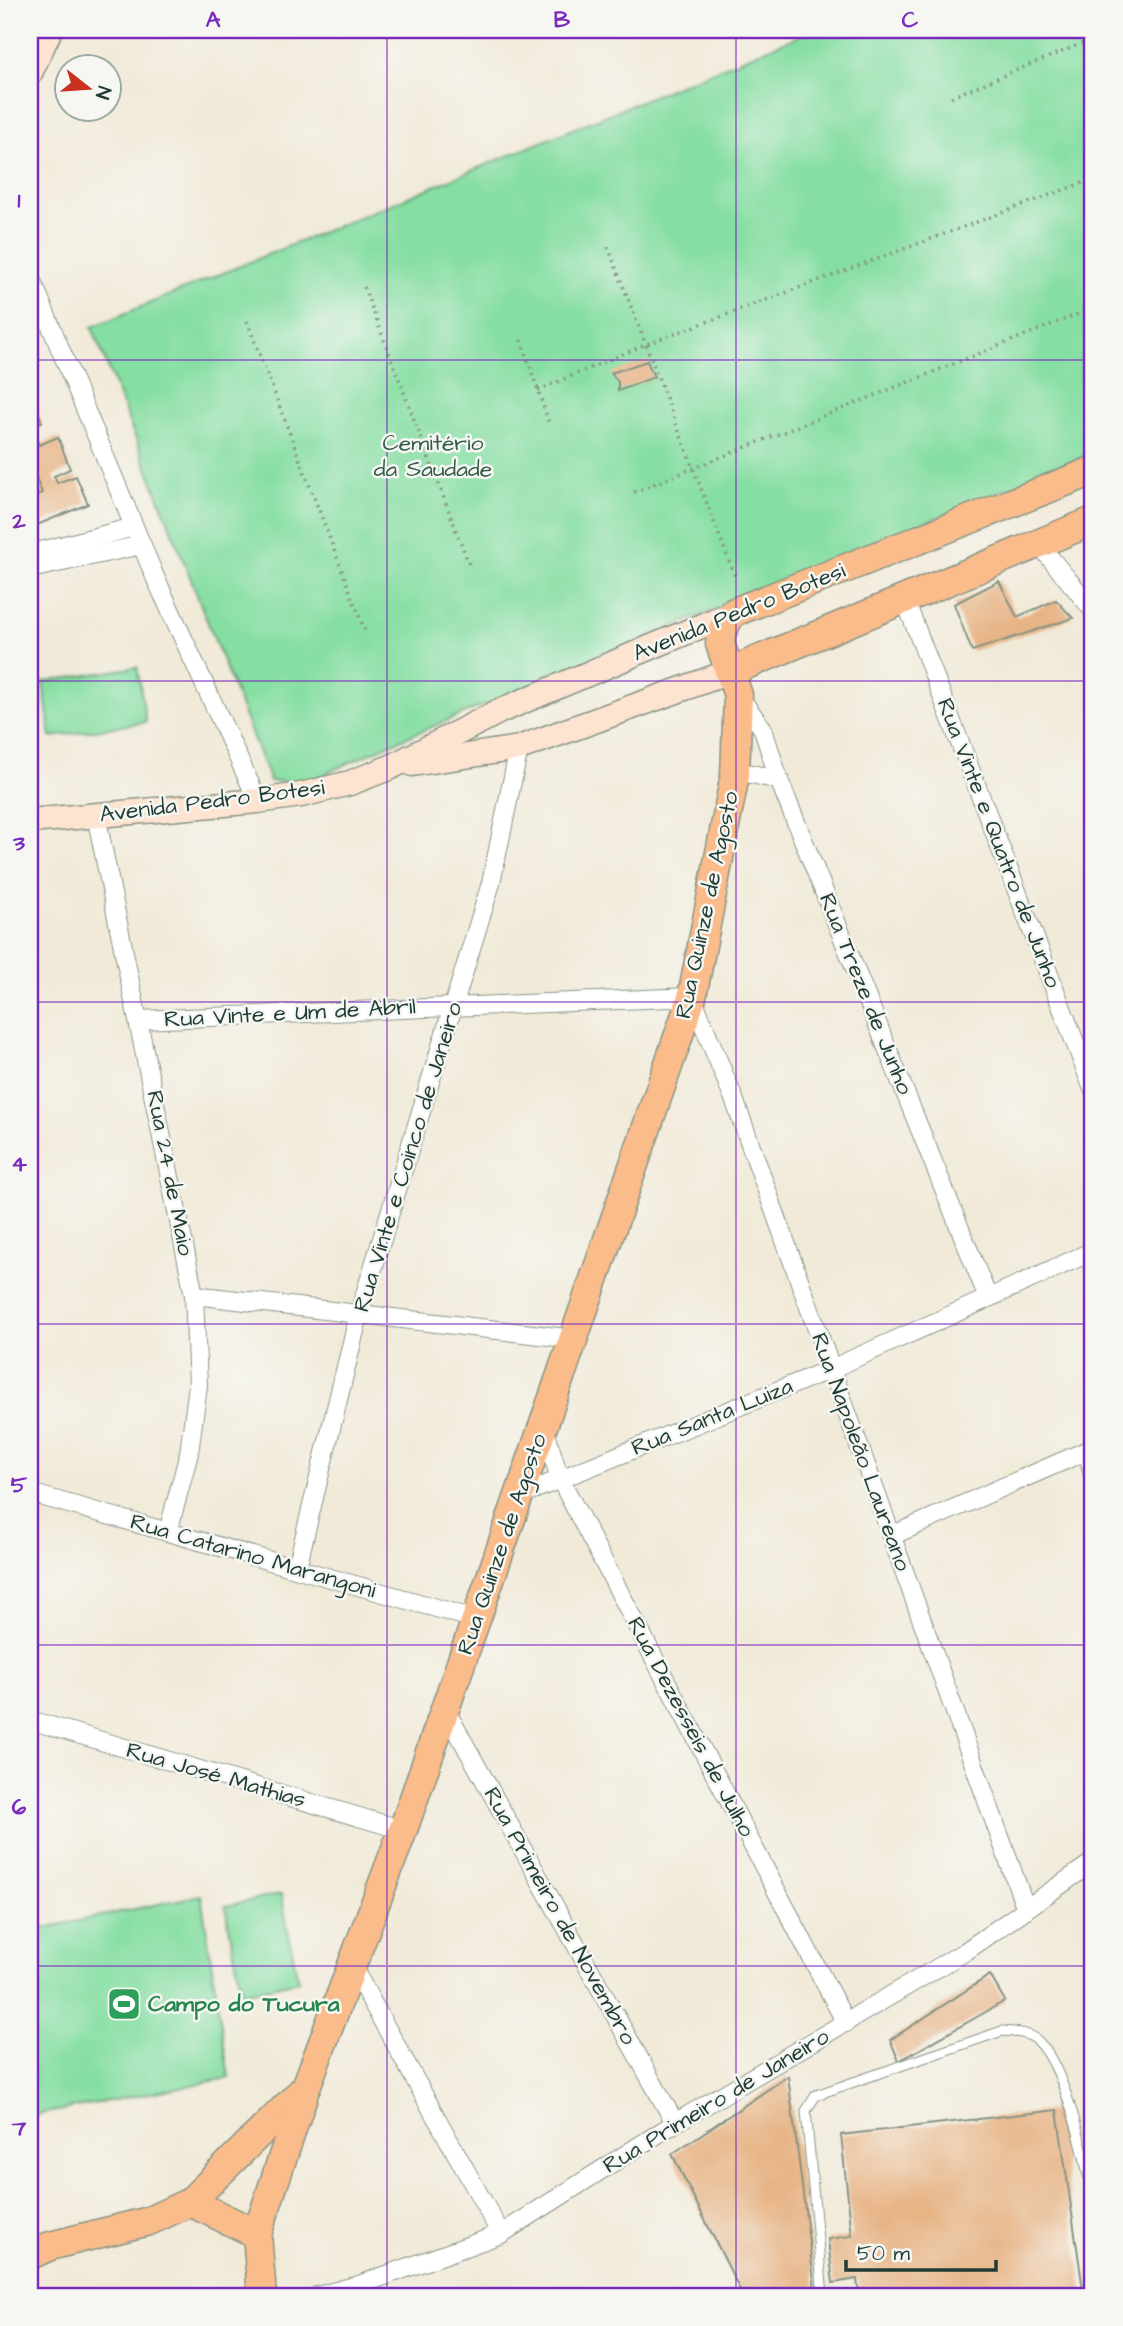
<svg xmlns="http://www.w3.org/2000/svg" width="1123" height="2326" font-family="'Architects Daughter',sans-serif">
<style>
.green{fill:#85dea2;stroke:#528e6b;stroke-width:2}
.building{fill:#e7b485}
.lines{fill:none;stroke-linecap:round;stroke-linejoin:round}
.service-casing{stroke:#889486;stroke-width:11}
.minor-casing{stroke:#889486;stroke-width:20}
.secondary-casing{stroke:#889486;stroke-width:27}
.primary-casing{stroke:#889486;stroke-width:31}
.path{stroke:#889486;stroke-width:3.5;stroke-dasharray:2 5;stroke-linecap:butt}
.service{stroke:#fff;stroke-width:9}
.minor{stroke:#fff;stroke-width:18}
.secondary{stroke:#fde4d1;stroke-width:24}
.primary{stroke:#fabc8b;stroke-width:28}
.grid{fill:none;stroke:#7b2cbf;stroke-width:2;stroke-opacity:0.55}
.labels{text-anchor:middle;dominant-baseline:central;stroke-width:5;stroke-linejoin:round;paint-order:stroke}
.park-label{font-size:23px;fill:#335d4a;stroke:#f6f6f2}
.street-label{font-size:23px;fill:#1f3d34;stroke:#f6f6f2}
.leisure-label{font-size:23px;font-weight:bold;fill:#27864d;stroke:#f6f6f2;text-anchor:start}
.neatline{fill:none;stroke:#7b2cbf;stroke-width:2.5}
.grid-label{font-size:23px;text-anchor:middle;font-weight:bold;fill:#7b2cbf}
</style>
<rect width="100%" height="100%" fill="#f6f6f2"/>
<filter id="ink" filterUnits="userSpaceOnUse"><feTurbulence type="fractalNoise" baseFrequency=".0143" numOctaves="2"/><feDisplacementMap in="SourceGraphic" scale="14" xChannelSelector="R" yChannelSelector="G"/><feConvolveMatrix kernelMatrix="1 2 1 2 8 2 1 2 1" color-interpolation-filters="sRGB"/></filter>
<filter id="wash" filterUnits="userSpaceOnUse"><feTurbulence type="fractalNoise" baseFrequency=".00686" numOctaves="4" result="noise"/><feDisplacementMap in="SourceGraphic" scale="28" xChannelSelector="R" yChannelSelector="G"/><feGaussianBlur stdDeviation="1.57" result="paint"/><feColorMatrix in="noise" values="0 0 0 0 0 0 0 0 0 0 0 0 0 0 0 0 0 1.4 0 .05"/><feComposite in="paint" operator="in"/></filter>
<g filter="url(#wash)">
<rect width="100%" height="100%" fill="#f1ead8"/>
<g class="green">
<polygon points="813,30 1093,30 1093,453 388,745 305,783 270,781 92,327"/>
<polygon points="137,667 146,722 51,737 43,682"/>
<polygon points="281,1894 298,1981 242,1993 225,1906"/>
<polygon points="201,1895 229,2078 30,2116 30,1931"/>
</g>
<g id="blocks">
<g class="building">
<polygon points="647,361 654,377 618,391 618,382 611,373"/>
<polygon points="32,397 42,422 31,426 39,445 58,437 70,469 54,476 57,483 76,476 88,504 32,527 30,498 42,493 30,463"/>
<polygon points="999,581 1017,617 1056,600 1073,618 972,651 954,604"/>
<polygon points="990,1975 1005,2001 899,2061 890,2040"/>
<polygon points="788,2076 816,2296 743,2296 672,2154"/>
<polygon points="1057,2110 1084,2296 859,2296 857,2279 833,2283 828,2239 852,2236 841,2135"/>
</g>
</g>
</g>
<g filter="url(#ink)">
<use href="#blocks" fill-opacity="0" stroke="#889486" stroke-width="2"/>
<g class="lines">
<defs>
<path id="service" d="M823,2296L806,2111L816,2095L1002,2031C1015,2032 1028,2032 1038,2041C1066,2068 1085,2159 1093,2198"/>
<g id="minor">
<polyline points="30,276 155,577 258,801"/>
<polyline points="1037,542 1093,610"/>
<polyline points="30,554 134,527"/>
<polyline points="30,569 142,545"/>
<polyline points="904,597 1093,1089"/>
<polyline points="738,695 763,729 779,780 988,1298"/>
<polyline points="735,775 747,773 779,780"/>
<polyline points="96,815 194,1295 198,1385 189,1453 168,1532"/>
<polyline points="140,1020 692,997 734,1099 1026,1909"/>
<polyline points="194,1295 575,1339"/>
<polyline points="544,1428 560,1479 846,2023"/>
<polyline points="1087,1450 1093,1475"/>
<polyline points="30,1493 475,1619"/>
<polyline points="521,1495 831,1369 1093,1251"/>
<polyline points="891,1536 1093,1448"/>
<polyline points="297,1567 359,1314 491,883 519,748"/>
<polyline points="445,1709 675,2123"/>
<polyline points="30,1720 403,1830"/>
<polyline points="353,1968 501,2234"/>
<polyline points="317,2296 359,2285 501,2234 675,2123 966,1951 1093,1862"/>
</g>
<g id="secondary">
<polyline points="30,73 50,30"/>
<polyline points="412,764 519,748 729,672"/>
<polyline points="30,821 258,801 301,795 350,783 391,767 500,711 732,613"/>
</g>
<g id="primary">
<polyline points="729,672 1093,521"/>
<polyline points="190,2202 257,2234"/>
<polyline points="30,2255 50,2246 149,2221 190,2202 306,2087 403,1830 692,997 735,775 738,695 720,644 721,633 732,613 1093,471"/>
<polyline points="262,2296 257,2234 303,2096"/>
</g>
</defs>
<use href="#service" class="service-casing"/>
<use href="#minor" class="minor-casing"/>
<use href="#secondary" class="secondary-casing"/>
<use href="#primary" class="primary-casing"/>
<g class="path">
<polyline points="951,97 1093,39"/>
<polyline points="608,247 736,579"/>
<polyline points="364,287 470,567"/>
<polyline points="247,321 365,631"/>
<polyline points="521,340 550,426"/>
<polyline points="538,390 647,344 1093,179"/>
<polyline points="634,492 1093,308"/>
</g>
<use href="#service" class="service"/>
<use href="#minor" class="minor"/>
<use href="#secondary" class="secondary"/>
<use href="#primary" class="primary"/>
</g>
</g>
<path class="grid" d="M387,30V2296M736,30V2296M30,360H1093M30,681H1093M30,1002H1093M30,1324H1093M30,1645H1093M30,1966H1093"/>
<defs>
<symbol id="stadium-square" viewBox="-11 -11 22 22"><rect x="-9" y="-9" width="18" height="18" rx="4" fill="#2e9e5b" stroke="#f6f6f2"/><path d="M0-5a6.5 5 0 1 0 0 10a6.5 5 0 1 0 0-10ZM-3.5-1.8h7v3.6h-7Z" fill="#fff"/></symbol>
</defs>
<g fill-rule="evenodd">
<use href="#stadium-square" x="105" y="1985" width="38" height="38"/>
</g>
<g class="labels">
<g class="park-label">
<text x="433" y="443">Cemitério<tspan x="433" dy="26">da Saudade</tspan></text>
</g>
<g class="street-label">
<text transform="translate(739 612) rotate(-22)">Avenida Pedro Botesi</text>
<text transform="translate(212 801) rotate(-7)">Avenida Pedro Botesi</text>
<text transform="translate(999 843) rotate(69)">Rua Vinte e Quatro de Junho</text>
<text transform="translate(707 905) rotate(-78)">Rua Quinze de Agosto</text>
<text transform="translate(866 994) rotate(68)">Rua Treze de Junho</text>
<text transform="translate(290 1013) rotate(-3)">Rua Vinte e Um de Abril</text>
<text transform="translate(408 1157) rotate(-73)">Rua Vinte e Coinco de Janeiro</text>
<text transform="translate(170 1173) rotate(79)">Rua 24 de Maio</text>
<text transform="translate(712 1417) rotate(-22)">Rua Santa Luiza</text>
<text transform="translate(861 1452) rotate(70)">Rua Napoleão Laureano</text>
<text transform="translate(502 1544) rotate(-71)">Rua Quinze de Agosto</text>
<text transform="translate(253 1556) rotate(16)">Rua Catarino Marangoni</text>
<text transform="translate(691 1727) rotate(62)">Rua Dezesseis de Julho</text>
<text transform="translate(216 1775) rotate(16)">Rua José Mathias</text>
<text transform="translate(560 1916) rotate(61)">Rua Primeiro de Novembro</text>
<text transform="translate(716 2101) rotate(-31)">Rua Primeiro de Janeiro</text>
</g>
<g class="leisure-label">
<text x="148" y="2004">Campo do Tucura</text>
</g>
</g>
<rect width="1123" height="2326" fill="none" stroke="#f6f6f2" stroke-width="77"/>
<g transform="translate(88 88) rotate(107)"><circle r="33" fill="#f6f6f2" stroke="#a0aca6" stroke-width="2"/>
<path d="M0-5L12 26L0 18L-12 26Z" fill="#c8321e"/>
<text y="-10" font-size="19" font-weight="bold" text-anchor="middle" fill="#1f3d34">N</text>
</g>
<path d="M846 2260v10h150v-10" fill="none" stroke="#1f3d34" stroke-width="3.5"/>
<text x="857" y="2260" font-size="21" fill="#1f3d34" stroke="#f6f6f2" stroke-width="5" paint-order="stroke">50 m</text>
<rect x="38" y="38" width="1046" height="2250" class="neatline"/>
<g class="grid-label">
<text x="213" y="27">A</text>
<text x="562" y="27">B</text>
<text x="910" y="27">C</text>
<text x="19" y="207">1</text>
<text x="19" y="528">2</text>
<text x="19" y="850">3</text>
<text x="19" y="1171">4</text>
<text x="19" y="1492">5</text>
<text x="19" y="1814">6</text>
<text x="19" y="2135">7</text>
</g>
</svg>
